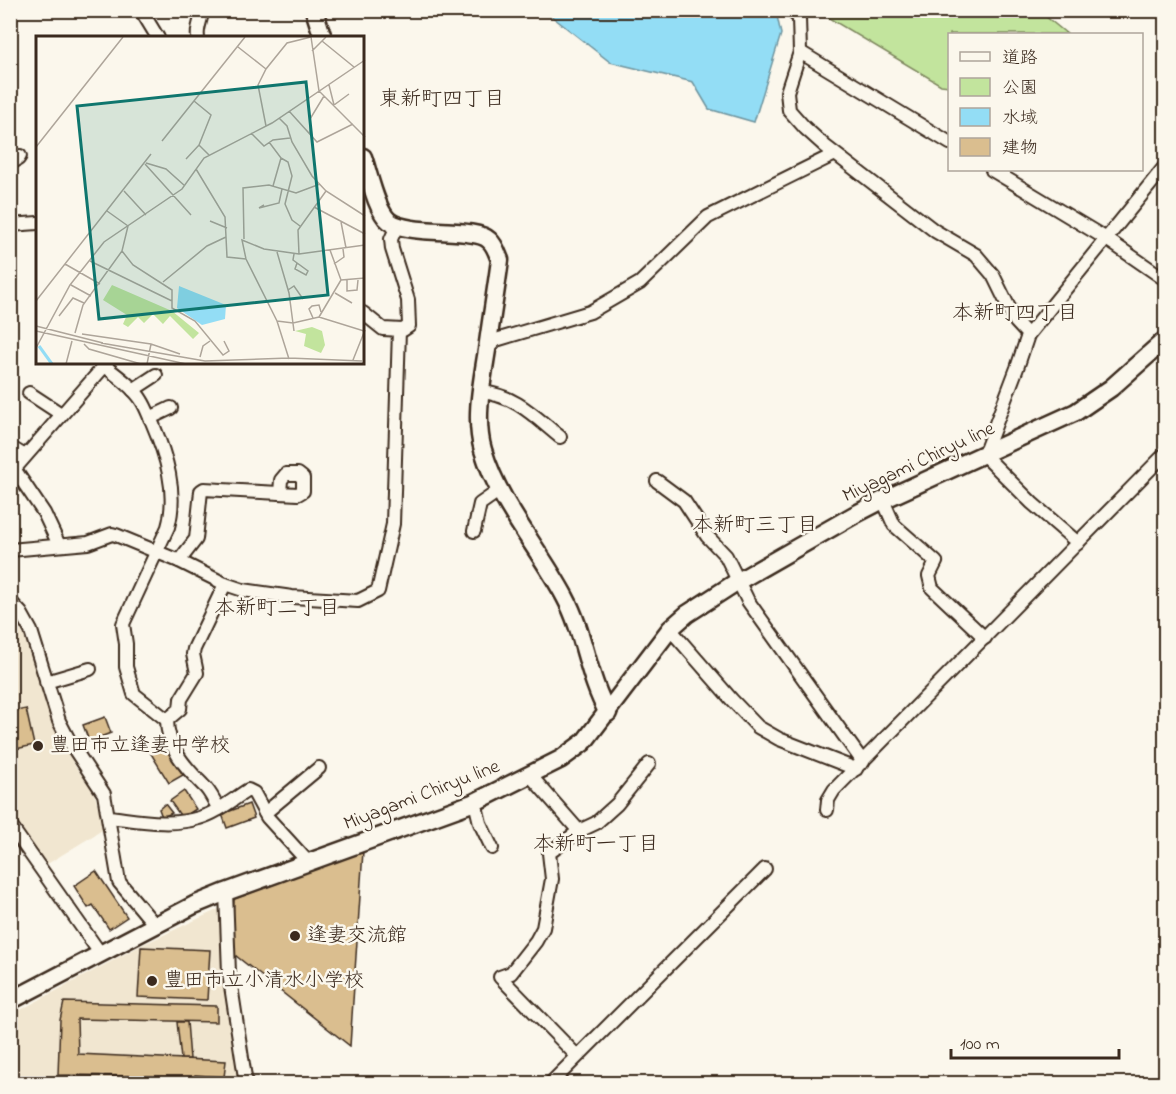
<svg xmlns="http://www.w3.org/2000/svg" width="1176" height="1094" font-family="'Indie Flower','Klee One',sans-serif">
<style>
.built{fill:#f1e6d0}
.green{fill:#c2e49d;stroke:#7e875e;stroke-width:1.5}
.water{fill:#93ddf5;stroke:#70959f;stroke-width:1.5}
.building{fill:#dabe8f;stroke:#3b2a1e;stroke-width:1.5}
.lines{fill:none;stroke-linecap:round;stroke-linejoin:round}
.street-casing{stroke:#3b2a1e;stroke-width:16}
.secondary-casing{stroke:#3b2a1e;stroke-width:21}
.street{stroke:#fbf7ec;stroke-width:12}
.secondary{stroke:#fbf7ec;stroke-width:16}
.poi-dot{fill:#3b2a1e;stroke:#fbf7ec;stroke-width:2}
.labels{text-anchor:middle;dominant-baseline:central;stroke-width:5;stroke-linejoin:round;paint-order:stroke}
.street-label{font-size:20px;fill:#3b2a1e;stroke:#fbf7ec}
.poi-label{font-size:20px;fill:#3b2a1e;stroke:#fbf7ec;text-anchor:start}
.neighbourhood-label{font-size:21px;fill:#3b2a1e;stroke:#fbf7ec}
.inset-river{fill:none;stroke:#93ddf5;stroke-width:3}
.inset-road{fill:none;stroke:#aea59a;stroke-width:1.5}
.view{fill:#0f766e;fill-opacity:0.15;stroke:#0f766e;stroke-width:3}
.inset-edge{fill:none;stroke:#3b2a1e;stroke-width:3}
</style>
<rect width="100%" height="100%" fill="#fbf7ec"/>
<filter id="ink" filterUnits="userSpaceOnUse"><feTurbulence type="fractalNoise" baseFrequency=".0167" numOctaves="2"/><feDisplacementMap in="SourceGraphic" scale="12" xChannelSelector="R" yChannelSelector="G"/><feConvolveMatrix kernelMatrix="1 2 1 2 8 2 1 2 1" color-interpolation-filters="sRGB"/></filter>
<g filter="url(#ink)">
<g class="built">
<polygon points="10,614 30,645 54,725 75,766 92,789 96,799 104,829 44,866 11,819"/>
<polygon points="219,909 242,1083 11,1084 11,1015 140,946"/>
</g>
<polygon class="green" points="817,11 1039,11 1067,34 950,34 949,86 941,85"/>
<polygon class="water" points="545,11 763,11 777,16 781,34 754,122 709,109 693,82 610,62"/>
<g class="building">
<polygon points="26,709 34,745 11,750 10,712"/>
<polygon points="105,717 111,733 89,741 83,725"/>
<polygon points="164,743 183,775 169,783 150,752"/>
<polygon points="184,791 196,809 182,818 170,801"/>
<polygon points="165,804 172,813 162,817 159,809"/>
<polygon points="249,804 254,818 227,828 222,814"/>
<polygon points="363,851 350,1046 231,952 234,899"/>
<polygon points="96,871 127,917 109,929 93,905 88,908 74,886"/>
<polygon points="141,947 210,950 207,1000 138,997"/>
<polygon points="64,1002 217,1006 217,1022 77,1019 78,1054 226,1061 224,1077 195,1075 193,1084 180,1084 179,1077 58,1075 60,1020"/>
<polygon points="177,1022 187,1022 190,1059 181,1059"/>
</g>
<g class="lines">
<defs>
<g id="street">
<polyline points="141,10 158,38"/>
<polyline points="791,10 799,18 800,52 787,92 789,110 805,128 825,146 935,231 976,255 993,275 1016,322 1028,335"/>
<path d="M198,38C196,28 202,20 202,10"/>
<polyline points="800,52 950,143"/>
<polyline points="10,164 18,159 20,156"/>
<polyline points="992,170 1105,238 1166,280"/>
<polyline points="10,225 38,223"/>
<polyline points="363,313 383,329 403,330 409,326 408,300 392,249 391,239 397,226"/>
<polyline points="487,349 496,340 590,312 640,283 708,217 835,154"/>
<path d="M105,366C117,376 134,387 142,401C146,407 149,416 152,422C166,455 178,492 168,527L123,624L126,644V667L134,694L167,720L180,709L181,699L197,673L193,654L194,649L225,584"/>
<polyline points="133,390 156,375"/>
<path d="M481,392C515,395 534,416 560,437"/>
<polyline points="29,393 61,414"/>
<polyline points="150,418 171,408"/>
<polyline points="10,447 25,456"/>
<polyline points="15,470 44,513 59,545"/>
<polyline points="10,474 107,363"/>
<polyline points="657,481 684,501 707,536 726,556 748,601 863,762"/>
<polyline points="883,500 894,525 936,562 929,576 932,588 985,638"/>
<polyline points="474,531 480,504 500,490"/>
<polyline points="1078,543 1032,503 984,455 1017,368 1028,335 1166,165"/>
<polyline points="10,550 88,543 112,534 116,535 179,561 225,584 243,590 292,597 358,601 378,591 393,524 399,330"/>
<polyline points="179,561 196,539 201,491 204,489 298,494 303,491 303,478 298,474 286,474 281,480 280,493"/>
<polyline points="10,601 21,613 31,631 59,721 71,744 104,794 119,882 155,925"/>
<polyline points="670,629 732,700 758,727 779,739 856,769"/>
<polyline points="46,682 90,669"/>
<path d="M167,720C167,747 185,767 203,785C210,791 214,801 219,809"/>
<polyline points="530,775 579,831 596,823 617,804 649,764"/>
<polyline points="475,802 480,823 492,848"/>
<polyline points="827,810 828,800 834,790 1166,453"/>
<polyline points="265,813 319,768"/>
<path d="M109,817C137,820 171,827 199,818C217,813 232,800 248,790L254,793L267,817L308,862"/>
<polyline points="10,825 100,953"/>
<polyline points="226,892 229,973 246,1084"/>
<polyline points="577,1056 500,977 511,973 536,941 543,928 552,879 549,853 579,831"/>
<polyline points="550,1084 765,869"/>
</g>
<g id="secondary">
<polyline points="314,10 323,38"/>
<path d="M363,157C369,174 376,210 389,221C409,237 475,226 489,240C495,245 497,253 500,260C496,290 491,320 487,350C482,382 474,419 483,450C499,504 539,548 565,597C585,634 587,676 608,713"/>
<polyline points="10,1001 194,905 226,892 475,802 561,759 584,742 670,629 687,614 735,583 854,515 883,500 1076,412 1111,388 1166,339"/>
</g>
</defs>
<use href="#street" class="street-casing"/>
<use href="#secondary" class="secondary-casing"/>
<use href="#street" class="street"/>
<use href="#secondary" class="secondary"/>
</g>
</g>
<g class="poi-dot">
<circle cx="38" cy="746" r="6"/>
<circle cx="295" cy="936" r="6"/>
<circle cx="152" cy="981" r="6"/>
</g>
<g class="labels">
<g class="street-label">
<text transform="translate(919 463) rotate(-25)">Miyagami Chiryu line</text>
<text transform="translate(422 796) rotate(-21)">Miyagami Chiryu line</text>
</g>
<g class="poi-label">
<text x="50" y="746">豊田市立逢妻中学校</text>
<text x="307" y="936">逢妻交流館</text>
<text x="164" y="981">豊田市立小清水小学校</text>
</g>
<g class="neighbourhood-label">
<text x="442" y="100">東新町四丁目</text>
<text x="1015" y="314">本新町四丁目</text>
<text x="755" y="526">本新町三丁目</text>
<text x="277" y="609">本新町二丁目</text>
<text x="596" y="845">本新町一丁目</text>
</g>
</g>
<g transform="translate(36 36)">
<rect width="328" height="328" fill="#fbf7ec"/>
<path d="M76,249L136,275L163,297L157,303L134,280L127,288L117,278L108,287L102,281L92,291L87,288L91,279L67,264ZM276,291L286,295L289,309L285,317L268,310L270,298L259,295Z" fill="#c2e49d"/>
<path d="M143,250L190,269L189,283L166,289L141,272Z" fill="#93ddf5"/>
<path class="inset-river" d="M3,310L16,328"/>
<path class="inset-road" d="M275,1L283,55L329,101M286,5L318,31M202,11L230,33M276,15L290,1M293,49L298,69L313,58M158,65L175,79L163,109M253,75L281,106L317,88M243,82L251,90L256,106L276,140L290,155L329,180M230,90L222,49L230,33L251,7L275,1M215,97L228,110L237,104L254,102M274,99V83L288,60M126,105L209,1M233,106L245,122M0,111L87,1M150,123L163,109L173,119M110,127L130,133L149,150M109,128L155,179M160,133L189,181L191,221L210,223M237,150L245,122L252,126L256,140L249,168L256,184L264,190M88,155L110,179M228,169L223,172L243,167L246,153M278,171L329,198M174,185L191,192M305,186L310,212M208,203L207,152L233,149L260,157L284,148M294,214L305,244M86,215L97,229L136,254V272L159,285L187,319L193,315L188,305M241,216L253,257L258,295M258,218L257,224L272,235L270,239L259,233L261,227M263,218L262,194L290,155M54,225L136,265M29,228L64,248M298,228L308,221L307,213M305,244L329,242M311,244V255L321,254L322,244M127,246L171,210L190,201M35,249L55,260M252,254L258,250L267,263M299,257L316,267M0,265L115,118M23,280L37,262L48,267M283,281L305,244M277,282L273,273L276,270L283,269L285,276M241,285L257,287L283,281L328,295M0,290L67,307M0,295L150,328M39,297L47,269L86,215L92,190L71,175M46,298L115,308L144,318M65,307L169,325L253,322L326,325M48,308L53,313L105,328M0,312L34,249L68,206L146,153L168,122L236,87L329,24M164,321L167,310L174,305M253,323L241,285L210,223L206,204L228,213L263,218L329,209M317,324L329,294M30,328L36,305M111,328L115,308M229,328H307"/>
<path class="view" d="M270,46L292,259L63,283L41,70Z"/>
<rect width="328" height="328" class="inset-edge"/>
</g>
<rect width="1176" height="1094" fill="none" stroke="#fbf7ec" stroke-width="36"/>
<rect x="18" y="18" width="1140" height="1058" fill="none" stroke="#3b2a1e" stroke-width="2" filter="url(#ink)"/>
<rect x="948" y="33" width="195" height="138" fill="#fbf7ec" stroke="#aea59a" stroke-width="1.5"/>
<rect x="960" y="52" width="30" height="9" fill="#fbf7ec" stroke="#aea59a" stroke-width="1.5"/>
<text x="1002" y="63" font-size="18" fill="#3b2a1e">道路</text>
<rect x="960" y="78" width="30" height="18" fill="#c2e49d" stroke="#aea59a" stroke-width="1.5"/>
<text x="1002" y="93" font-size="18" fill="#3b2a1e">公園</text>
<rect x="960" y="108" width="30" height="18" fill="#93ddf5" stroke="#aea59a" stroke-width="1.5"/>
<text x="1002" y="123" font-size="18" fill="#3b2a1e">水域</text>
<rect x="960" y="138" width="30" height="18" fill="#dabe8f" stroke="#aea59a" stroke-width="1.5"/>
<text x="1002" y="153" font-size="18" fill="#3b2a1e">建物</text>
<path d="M951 1049v9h168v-9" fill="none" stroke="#3b2a1e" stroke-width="3"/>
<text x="960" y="1049" font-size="18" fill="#3b2a1e" stroke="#fbf7ec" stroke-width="4.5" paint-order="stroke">100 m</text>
</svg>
